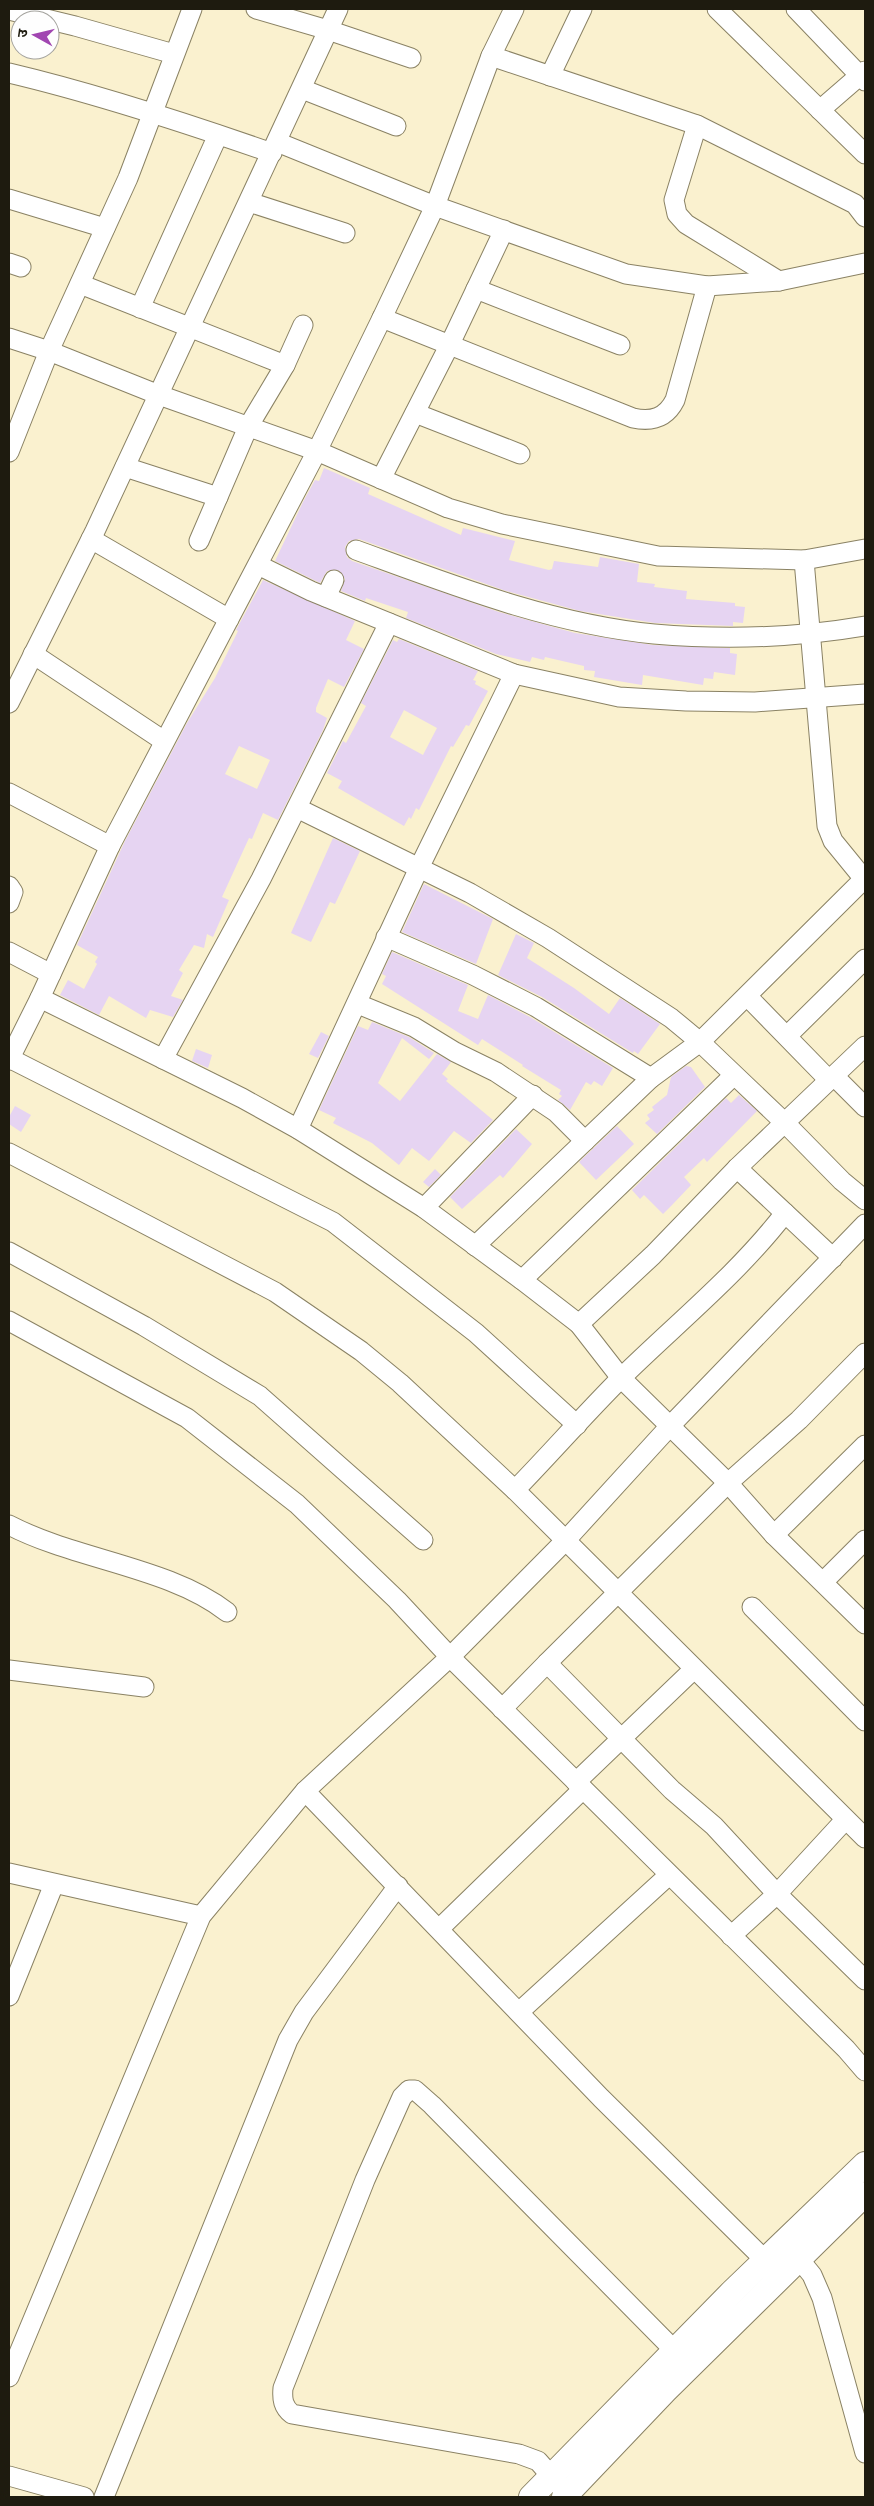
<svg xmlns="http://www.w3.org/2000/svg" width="874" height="2506" font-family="Commissioner,'Noto Sans Devanagari',sans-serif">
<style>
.building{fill:#e6d4f2;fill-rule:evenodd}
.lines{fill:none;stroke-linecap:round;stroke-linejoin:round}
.minor-casing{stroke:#8a8264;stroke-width:21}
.tertiary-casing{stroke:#8a8264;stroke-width:26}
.minor{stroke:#fff;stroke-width:19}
.tertiary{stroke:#fff;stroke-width:24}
</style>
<rect width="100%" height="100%" fill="#faf1cf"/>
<g class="building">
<polygon points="324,468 370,488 368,494 461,535 463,528 515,541 509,560 549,570 552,569 554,561 598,567 600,557 639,564 637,582 655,584 654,587 687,591 686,599 735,603 735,606 745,607 743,623 733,622 733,626 655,623 580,611 506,591 359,539 349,541 345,547 347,557 352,561 499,612 575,633 653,645 730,648 730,653 737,654 735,675 714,672 713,679 704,678 703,685 643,675 642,685 594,677 595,671 584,670 584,666 545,657 544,660 532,657 530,662 496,654 406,618 408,612 366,598 365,601 341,591 345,579 338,570 327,571 320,583 275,561 303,502 315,480 319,481"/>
<path d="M263,580L355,621L346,640L364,649L344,687L328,679L316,708V712L327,718L323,730L278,820L263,813L252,839L249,838L222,897L229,900L213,937L207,934L204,948L194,945L179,970L183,973L171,996L183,1000L173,1017L150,1010L146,1018L109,996L99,1015L60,995L68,980L84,989L97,964L95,962L98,957L77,945L125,841L187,723L215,678L238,631L236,630ZM239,746L270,760L257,789L225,774Z"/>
<path d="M399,639L478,671L473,680L476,681L475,684L488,691L469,726L466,725L453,747L451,746L419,810L416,808L411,819L409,817L404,826L338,788L342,781L327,773L343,741L346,743L366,706L361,703L393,640L397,642ZM404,710L437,728L423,755L390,737Z"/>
<polygon points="333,838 360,851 335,904 330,902 311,942 291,933"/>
<polygon points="424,884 493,919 476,964 402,932"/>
<polygon points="516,934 534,943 527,958 574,988 609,1014 620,998 660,1024 638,1054 634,1051 633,1053 542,997 498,975"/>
<polygon points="392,952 468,985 458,1011 478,1019 488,995 530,1017 613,1068 602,1086 594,1081 591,1085 586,1082 570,1110 558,1100 562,1096 559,1094 561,1090 522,1066 523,1065 482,1039 478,1045 382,984 386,976 382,974"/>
<polygon points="372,1022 409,1037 434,1053 429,1059 402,1038 378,1083 400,1101 437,1054 451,1062 442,1074 448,1079 446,1081 493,1120 471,1143 454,1131 429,1161 412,1148 399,1165 372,1143 333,1123 336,1118 319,1110 358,1026 368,1030"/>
<polygon points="321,1032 329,1036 318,1058 309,1054"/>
<polygon points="196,1049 212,1055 208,1068 192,1061"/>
<polygon points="686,1066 691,1067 705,1087 657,1134 645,1123 650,1119 647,1115 654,1110 652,1107 667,1095 671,1077"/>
<polygon points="739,1095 757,1111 707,1162 704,1158 684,1177 691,1185 673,1204 663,1214 644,1195 640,1199 632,1190 726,1098 731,1103"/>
<polygon points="15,1106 31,1115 21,1132 9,1124 9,1117"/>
<polygon points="617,1126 634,1144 596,1180 579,1162"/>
<polygon points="516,1129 532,1144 503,1178 500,1175 462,1209 450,1197"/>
<polygon points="435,1169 441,1175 429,1187 423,1182"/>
</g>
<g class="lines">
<defs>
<g id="minor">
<polyline points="256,9 328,30 411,58"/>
<polyline points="717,9 865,154"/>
<polyline points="796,9 865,81"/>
<polyline points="9,10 75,26 174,54"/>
<polyline points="491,56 697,125 855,204 865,217"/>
<path d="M9,73C98,94 186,123 272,153"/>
<polyline points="550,76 582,9"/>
<polyline points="302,89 396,126"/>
<polyline points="820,110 865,71"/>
<polyline points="697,125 674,200 677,214 686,224 779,281"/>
<polyline points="277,142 435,206 626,274 707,286 779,281 865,263"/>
<polyline points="9,199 105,228"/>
<polyline points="249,202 345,233"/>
<polyline points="9,263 21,267"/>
<polyline points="80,284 285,365"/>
<polyline points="476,289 620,345"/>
<polyline points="140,308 218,135"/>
<path d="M382,318L633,418C652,422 666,418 675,400L707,286"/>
<polyline points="9,338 49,351 159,395 317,451 448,508 502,524 658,556 804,560 865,549"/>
<polyline points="415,413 520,454"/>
<polyline points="9,452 49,351 128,178 192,9"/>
<polyline points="125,467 218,497"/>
<polyline points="381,479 450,344 504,230"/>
<polyline points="91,539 229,619"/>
<polyline points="199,541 248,427 285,365 303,325"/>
<path d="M356,550C452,585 551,624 654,634C725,640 795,638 865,626"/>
<polyline points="804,560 827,826 833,841 864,879"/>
<polyline points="258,565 311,591 514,674 619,697 686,701 755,702 865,694"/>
<polyline points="326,597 334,580"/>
<polyline points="33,654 164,741"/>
<polyline points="9,703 95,531 338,9"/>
<polyline points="9,793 110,846"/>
<polyline points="297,808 470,893 548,938 671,1018 700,1042 785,1123 842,1181 865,1200"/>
<polyline points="9,886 13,892 9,903"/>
<polyline points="386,937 473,975 536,1007 651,1078"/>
<polyline points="9,952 51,974"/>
<polyline points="747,996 829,1080"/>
<polyline points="40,998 242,1098 298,1129 424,1208 522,1280 579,1324 621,1378 728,1483 774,1535 865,1624"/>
<polyline points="358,1004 414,1027 455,1052 496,1072 556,1112 585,1141"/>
<polyline points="787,1036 865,959"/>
<polyline points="9,1058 333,1222 476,1333 577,1425"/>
<polyline points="163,1059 261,879 389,623"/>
<polyline points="9,1060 40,998 110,846 317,451 382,318 435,206 491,56 514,9"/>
<polyline points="834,1076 865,1107"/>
<polyline points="298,1129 419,868 514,674"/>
<polyline points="9,1153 275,1292 361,1351 400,1383 515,1490 865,1838"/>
<polyline points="737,1168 833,1258"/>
<polyline points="424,1208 533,1095"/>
<polyline points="475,1246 651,1078 700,1042 865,878"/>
<polyline points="9,1252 144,1326 260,1396 423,1540"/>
<polyline points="522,1280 733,1076"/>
<polyline points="9,1321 187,1418 297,1504 397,1600 450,1657 846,2049 865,2071"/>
<polyline points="579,1324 653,1255 737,1168 865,1046"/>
<path d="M515,1490C551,1453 585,1414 622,1377C677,1323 738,1274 785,1213"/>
<path d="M9,1525C76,1560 169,1567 227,1612"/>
<polyline points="774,1535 865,1445"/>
<polyline points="823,1582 865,1540"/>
<polyline points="752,1607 865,1721"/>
<polyline points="547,1663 728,1483 799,1420 865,1353"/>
<polyline points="9,1670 144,1687"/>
<polyline points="502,1709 547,1663 672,1790 714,1826 777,1894 865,1980"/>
<polyline points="576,1782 694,1669"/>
<polyline points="305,1791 601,2098 775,2270"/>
<polyline points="9,1873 201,1916"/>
<polyline points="439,1929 583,1789"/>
<polyline points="731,1936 777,1894 845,1820"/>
<polyline points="9,1996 54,1884"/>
<polyline points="519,2012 669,1875"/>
<polyline points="799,2259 812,2275 822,2298 865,2453"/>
<polyline points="9,2377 201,1916 305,1791 450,1657 565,1541 670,1426 865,1224"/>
<polyline points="9,2476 84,2497"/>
<path d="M560,2486L538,2461L519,2454L292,2414C283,2407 282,2399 283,2388L365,2180L402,2097L409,2090H415L432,2105L675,2351"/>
<polyline points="104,2497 288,2040 304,2012 398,1886"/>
</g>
<g id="tertiary">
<polyline points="531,2497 732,2292 865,2164"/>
<polyline points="564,2497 665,2391 865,2194"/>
</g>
</defs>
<use href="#minor" class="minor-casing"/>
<use href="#tertiary" class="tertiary-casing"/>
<use href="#minor" class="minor"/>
<use href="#tertiary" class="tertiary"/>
</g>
<rect width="874" height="2506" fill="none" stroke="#1e1b0f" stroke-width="20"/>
<g transform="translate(35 35) rotate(278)"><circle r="24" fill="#fefefe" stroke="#a4a39e"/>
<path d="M0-4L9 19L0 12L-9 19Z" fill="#a146b1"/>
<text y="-8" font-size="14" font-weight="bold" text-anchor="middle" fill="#1e1b0f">उ</text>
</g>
</svg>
